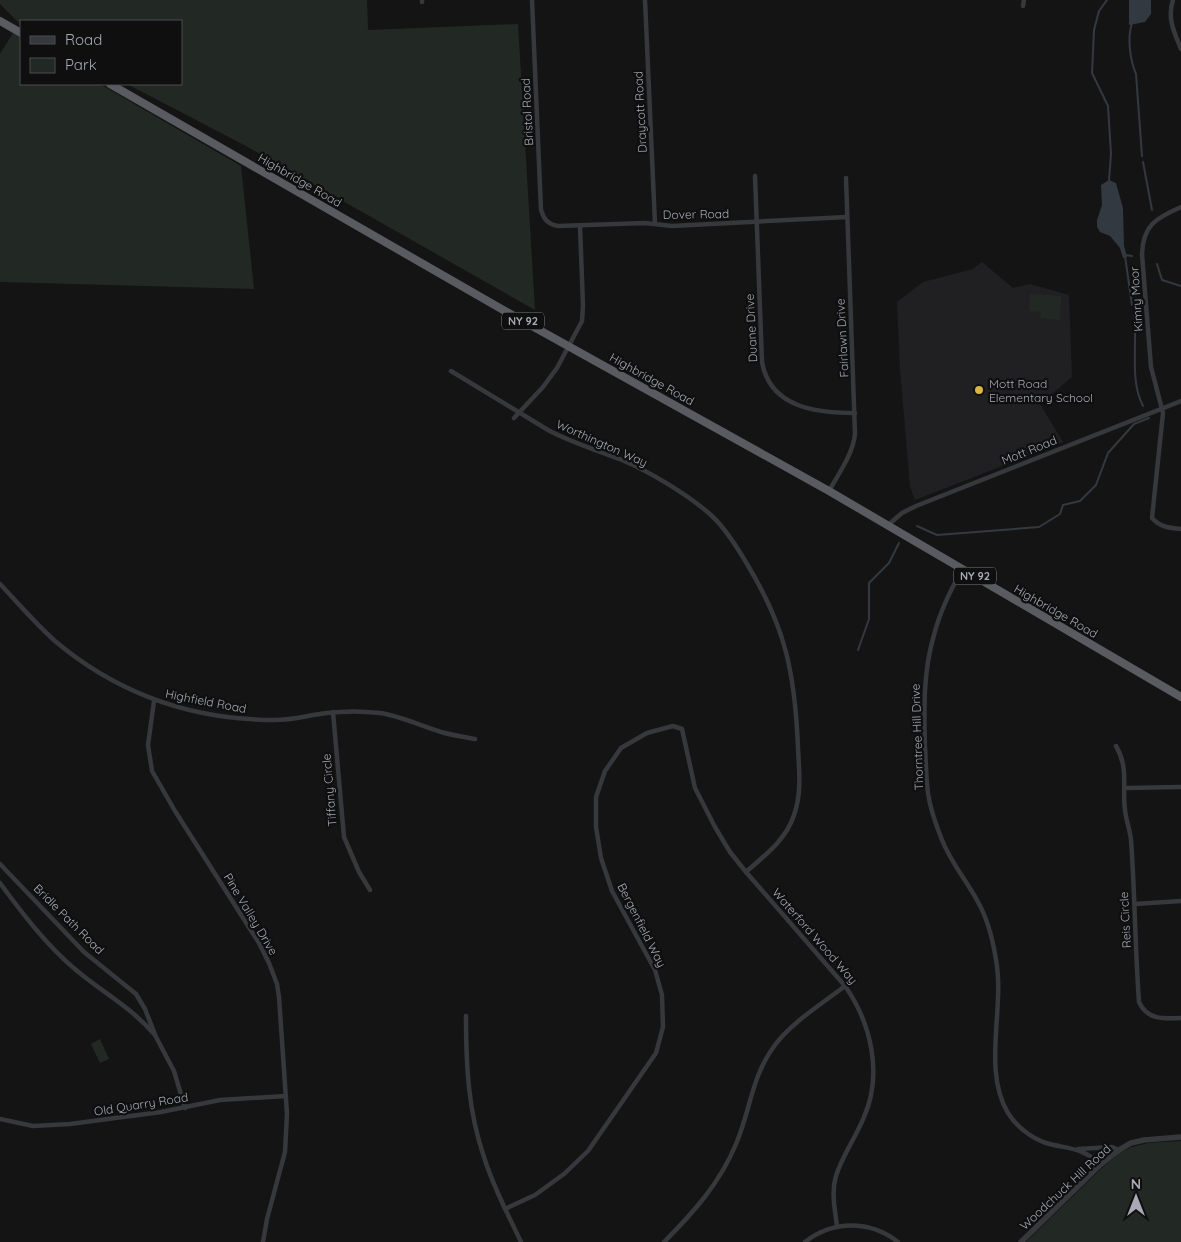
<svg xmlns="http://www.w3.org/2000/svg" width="1181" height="1242" font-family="Quicksand,sans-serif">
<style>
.built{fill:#202022}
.green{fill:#222924}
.water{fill:#333940}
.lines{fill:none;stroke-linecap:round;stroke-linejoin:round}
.stream{stroke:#333940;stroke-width:2}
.minor{stroke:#37383c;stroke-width:4.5}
.tertiary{stroke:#37383c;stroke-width:5.5}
.trunk{stroke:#5a5b61;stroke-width:8}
.poi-dot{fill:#dab447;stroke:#0f0f10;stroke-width:2}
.labels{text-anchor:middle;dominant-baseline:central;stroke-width:4.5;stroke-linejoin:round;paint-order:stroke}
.shield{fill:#0f0f10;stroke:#797c83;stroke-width:1}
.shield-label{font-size:11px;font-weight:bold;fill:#a7aab4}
.street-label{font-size:12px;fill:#a7aab4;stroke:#0f0f10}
.poi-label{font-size:12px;fill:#a7aab4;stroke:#0f0f10;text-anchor:start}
</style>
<rect width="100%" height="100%" fill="#141415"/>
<polygon class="built" points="982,262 1013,288 1030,284 1069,295 1072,377 1040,404 1063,442 915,500 910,487 900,369 897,302 923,282 973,269"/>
<g class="green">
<polygon points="0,0 367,0 368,30 518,24 535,310 246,146 127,84 181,84 181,21 21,21 21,25 0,4"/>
<polygon points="13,33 21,38 21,84 100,84 241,166 254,289 0,282 0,54"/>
<polygon points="1030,294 1061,296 1060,320 1040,318 1041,312 1029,311"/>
<polygon points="100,1039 109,1059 100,1063 91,1044"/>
<polygon points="1181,1141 1181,1242 1026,1242 1102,1168 1121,1152 1132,1147 1148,1143"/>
</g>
<g class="water">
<polygon points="1129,0 1151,0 1151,14 1145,22 1129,25"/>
<polygon points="1109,180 1116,183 1123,208 1124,246 1127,257 1123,258 1120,248 1110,236 1100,232 1097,227 1097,220 1102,205 1101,185"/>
</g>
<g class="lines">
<g class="stream">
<polyline points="1107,0 1099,11 1094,30 1092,73 1108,106 1111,154 1109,180"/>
<path d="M1132,23C1127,38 1130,60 1136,74L1142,156"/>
<polyline points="1143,162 1152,210"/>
<polyline points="1125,255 1132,256"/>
<polyline points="1125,256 1132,305"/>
<polyline points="1157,264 1162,280 1181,286"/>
<path d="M1134,315C1138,344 1129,379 1143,406"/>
<polyline points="917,526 937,535 1039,527 1060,514 1063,505 1080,501 1096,485 1108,453 1134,424 1149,418"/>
<polyline points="858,650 869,619 869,583 889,563 899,543"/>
</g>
<g class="minor">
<path d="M532,0L541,210C544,219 547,224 558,226L645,223L672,226L847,217"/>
<polyline points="645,0 655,224"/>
<path d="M1173,0C1167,18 1174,32 1181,49"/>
<polyline points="422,2 422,0"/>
<polyline points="1023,6 1024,0"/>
<path d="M755,176L762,362C770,408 817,413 855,413"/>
<path d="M1181,207C1156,218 1143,225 1142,254L1151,367L1163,413L1152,518C1160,527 1169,528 1181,529"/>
<path d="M451,371L548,430C572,443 597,450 622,460C650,472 689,495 712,516C726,529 737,547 747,564C786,628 795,674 798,748C799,770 802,793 794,815C786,840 765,855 746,872"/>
<polyline points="514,418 543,387 557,368 582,321 583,306 580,226"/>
<path d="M829,491C839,473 853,454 855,434L846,178"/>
<polyline points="888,525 902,513 916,506 1181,401"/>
<path d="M962,569C951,590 940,611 934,635C923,672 924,709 925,747C926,762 926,778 928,793C930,808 936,825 942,840C951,863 967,881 978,902C988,920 993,940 996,960C1005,1008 982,1070 1008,1113C1016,1126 1031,1138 1046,1143C1067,1149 1084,1147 1100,1165"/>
<path d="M0,584C18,603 35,623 55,641C118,694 193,720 275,720C293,720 309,715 327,713C344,711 363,711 380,713C401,716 421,726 441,732C452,735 464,737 475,739"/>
<polyline points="154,701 148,745 152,771 175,811 259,943 269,963 277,984 279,997 287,1114 285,1152 267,1219 263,1242"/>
<polyline points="333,712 344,837 359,872 370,890"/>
<path d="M1116,746C1129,768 1122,787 1125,810C1126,820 1130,830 1131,840C1135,894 1135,948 1139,1002C1147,1020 1164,1019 1181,1018"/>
<polyline points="1125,788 1181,787"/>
<polyline points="0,864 84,952 136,994 145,1009 156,1037 174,1071 185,1108"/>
<path d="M0,883C22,913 47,946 76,970C102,992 132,1008 154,1034"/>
<polyline points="1135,904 1181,901"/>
<path d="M466,1016C466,1064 468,1111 484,1157C493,1187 508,1214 521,1242"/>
<polyline points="0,1119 33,1126 70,1124 161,1112 220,1100 286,1096"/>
<polyline points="1078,1149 1112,1147 1119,1150"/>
<path d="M505,1209L535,1195L564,1174L588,1151L656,1053L663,1027L662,995L655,970L612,891L601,858L596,827V797L605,771L621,748L647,733L673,726L682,729L695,788L715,827L730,852L746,872L845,986C871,1023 883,1074 864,1117C856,1137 842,1156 836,1176C831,1192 835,1210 837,1226"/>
<path d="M664,1242C693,1213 720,1183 736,1144C751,1109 751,1077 775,1045C792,1022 823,1003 845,986"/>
<path d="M805,1242C833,1220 870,1220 898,1242"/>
</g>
<polyline class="tertiary" points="1021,1242 1100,1165 1119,1150 1131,1143 1144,1140 1181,1137"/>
<g class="trunk">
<polyline points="0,21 21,33"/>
<polyline points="110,84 505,311 829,491 1181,697"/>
</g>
</g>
<circle class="poi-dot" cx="979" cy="390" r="5"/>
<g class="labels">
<g class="shield">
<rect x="502" y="312.5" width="42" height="17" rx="4"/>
<rect x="954" y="567.5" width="42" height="17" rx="4"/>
</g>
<g class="shield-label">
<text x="523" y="321">NY 92</text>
<text x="975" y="576">NY 92</text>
</g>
<g class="street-label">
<text transform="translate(527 112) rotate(-93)">Bristol Road</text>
<text transform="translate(640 112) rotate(-93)">Draycott Road</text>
<text transform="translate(300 180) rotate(30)">Highbridge Road</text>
<text transform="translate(696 214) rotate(-1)">Dover Road</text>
<text transform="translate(1136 299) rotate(-94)">Kimry Moor</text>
<text transform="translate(751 328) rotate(-93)">Duane Drive</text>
<text transform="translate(842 338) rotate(-93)">Fairlawn Drive</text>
<text transform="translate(652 379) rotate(29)">Highbridge Road</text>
<text transform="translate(602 443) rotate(24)">Worthington Way</text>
<text transform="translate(1029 450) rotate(-22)">Mott Road</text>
<text transform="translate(1056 611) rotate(30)">Highbridge Road</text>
<text transform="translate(206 701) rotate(11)">Highfield Road</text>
<text transform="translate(917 737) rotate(-92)">Thorntree Hill Drive</text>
<text transform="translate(329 790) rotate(-95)">Tiffany Circle</text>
<text transform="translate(251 914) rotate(59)">Pine Valley Drive</text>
<text transform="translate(69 919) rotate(45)">Bridle Path Road</text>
<text transform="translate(1125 920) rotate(-93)">Reis Circle</text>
<text transform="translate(642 925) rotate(63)">Bergenfield Way</text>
<text transform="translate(815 936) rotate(49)">Waterford Wood Way</text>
<text transform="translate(141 1104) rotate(-9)">Old Quarry Road</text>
<text transform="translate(1065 1187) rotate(-43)">Woodchuck Hill Road</text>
</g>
<g class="poi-label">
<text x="989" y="383">Mott Road<tspan x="989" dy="14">Elementary School</tspan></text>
</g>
</g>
<rect x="20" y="20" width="162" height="65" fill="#0f0f10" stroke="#4c4d52"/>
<rect x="30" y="36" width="25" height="8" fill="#37383c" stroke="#4c4d52"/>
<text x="65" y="45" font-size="15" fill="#a7aab4">Road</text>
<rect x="30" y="58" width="25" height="15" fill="#222924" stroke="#4c4d52"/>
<text x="65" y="70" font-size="15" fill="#a7aab4">Park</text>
<g transform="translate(1136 1197)" stroke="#0f0f10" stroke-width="4" paint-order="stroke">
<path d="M0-4L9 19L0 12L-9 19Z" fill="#a7aab4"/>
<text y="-8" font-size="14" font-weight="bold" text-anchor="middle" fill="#a7aab4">N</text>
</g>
</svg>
